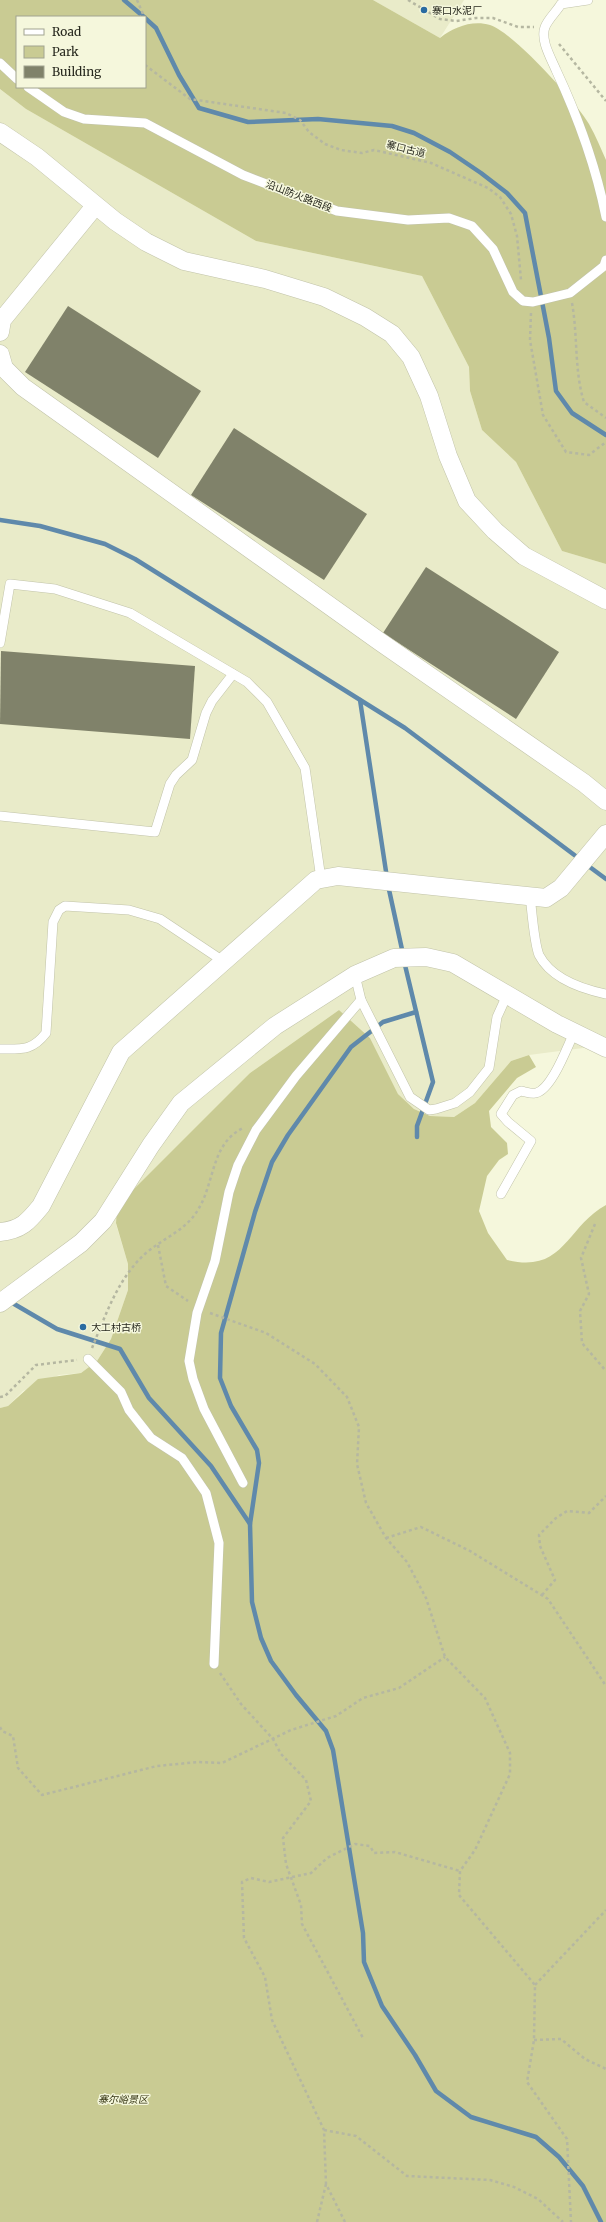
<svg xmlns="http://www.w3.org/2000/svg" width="606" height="2222" font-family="Merriweather,'Noto Sans SC',serif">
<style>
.built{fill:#e9ebc9}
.green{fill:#c9cb93;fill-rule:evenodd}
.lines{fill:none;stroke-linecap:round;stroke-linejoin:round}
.stream{stroke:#5f89ab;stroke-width:4.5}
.building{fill:#80826a}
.service-casing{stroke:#c1c3a9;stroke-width:10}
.minor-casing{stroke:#c1c3a9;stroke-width:19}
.path{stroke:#b5b7a1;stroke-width:2.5;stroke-dasharray:3 3;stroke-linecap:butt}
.service{stroke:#fff;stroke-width:9}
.minor{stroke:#fff;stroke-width:18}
.poi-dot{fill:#296ba1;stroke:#f5f7dc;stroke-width:1.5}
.labels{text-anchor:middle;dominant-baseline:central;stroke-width:3;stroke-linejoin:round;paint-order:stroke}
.poi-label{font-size:10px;fill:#26271d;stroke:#f5f7dc;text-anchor:start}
.street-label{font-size:10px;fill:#26271d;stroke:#f5f7dc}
.park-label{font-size:10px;font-style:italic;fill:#353513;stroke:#f5f7dc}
</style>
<rect width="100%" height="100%" fill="#f5f7dc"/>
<g class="built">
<polygon points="373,0 464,0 440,38"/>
<polygon points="0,89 26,109 256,241 422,276 469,367 470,391 482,430 516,462 562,551 606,564 606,1045 529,1055 511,1061 475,1103 454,1117 430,1116 414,1109 398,1094 370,1038 339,1010 250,1073 116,1224 128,1264 128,1290 111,1339 97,1361 81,1373 59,1375 23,1391 8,1406 0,1408"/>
</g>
<g class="green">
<path d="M0,0H373L440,38C454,27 472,20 490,25C513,32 577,103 589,124C596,136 601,149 606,160V564L562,551L516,462L482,430L470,391L469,367L422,276L256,241L26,109L0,89ZM17,17H145V87H17Z"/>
<path d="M339,1010L370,1038L398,1094L414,1109L430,1116L454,1117L475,1103L511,1061L529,1055L536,1067L517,1078L489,1111L491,1127L507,1143L508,1154L499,1160L487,1176L479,1211L488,1233L507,1260C564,1274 566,1227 606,1205V2222H0V1408L8,1406L38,1379L81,1373L97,1361L111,1339L128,1290V1264L116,1223L117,1210L130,1193L250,1073Z"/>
</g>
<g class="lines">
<g class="stream">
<polyline points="124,0 144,17"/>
<polyline points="145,18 156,28 179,75 199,108 248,122 318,119 392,126 414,133 450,152 481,173 507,193 525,213 549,338 556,391 572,413 606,435"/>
<polyline points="0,520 40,526 105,544 135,559 405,728 581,860"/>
<polyline points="360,700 387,878"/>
<polyline points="587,865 606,879"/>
<polyline points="388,885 403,954"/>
<polyline points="404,961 433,1082 417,1126 417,1137"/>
<polyline points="9,1301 57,1329 120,1349 149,1398 211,1466 250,1524 252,1602 261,1638 271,1661 296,1695 326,1731 333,1750 363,1933 364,1962 382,2006 415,2055 436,2091 471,2117 536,2137 559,2157 583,2186 601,2222"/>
<polyline points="250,1524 259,1463 257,1450 231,1406 220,1378 221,1333 255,1212 272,1162 288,1135 351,1047 383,1022 416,1012"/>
</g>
</g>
<g class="building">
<polygon points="68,306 201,391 158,458 25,372"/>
<polygon points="234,428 367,514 324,580 191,495"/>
<polygon points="426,567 559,652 516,719 383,633"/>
<polygon points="1,651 195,666 190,739 0,724"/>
</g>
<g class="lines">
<defs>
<g id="service">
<path d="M588,0L561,4C557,11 548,19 545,27C540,40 551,58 556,70C578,117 596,167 606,217"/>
<polyline points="0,63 17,79"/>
<polyline points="28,87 64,112 84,119 145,123 243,175 337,211 408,220 449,218 472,226 493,249 513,292 523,301 533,302 570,293 604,266 606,260"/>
<polyline points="0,643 10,584 55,589 130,613 247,682 267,702 305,768 321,879"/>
<polyline points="0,816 155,832 170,784 176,775 192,760 206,713 212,701 233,674"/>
<path d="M530,896C532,911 534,943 539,955C551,978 582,989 606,994"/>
<polyline points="361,1000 410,1097 429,1110 436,1109 455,1103 470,1092 489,1068 497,1017 507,995"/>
<path d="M0,1049C22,1049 32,1051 46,1033L53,922L59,910L65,906L129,910L160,919L223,961"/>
<path d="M501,1194L531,1141L508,1122L501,1114L513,1095L521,1091C526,1092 532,1094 536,1093C552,1089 567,1047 574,1033"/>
<polyline points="88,1359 121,1392 129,1410 151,1438 182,1458 206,1493 219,1543 214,1664"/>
<polyline points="243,1483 204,1409 193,1379 189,1361 197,1313 215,1261 229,1192 238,1165 256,1130 296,1076 361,1000 355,975"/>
</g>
<g id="minor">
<polyline points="0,132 37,157 115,221 146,242 184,261 265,279 324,297 365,317 392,334 411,357 429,396 448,456 467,501 495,531 524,556 606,600"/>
<polyline points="0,332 2,320 95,206"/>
<polyline points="0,354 4,368 23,387 379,641 584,783 606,801"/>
<path d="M0,1232C21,1230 28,1222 41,1206L121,1052L316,880L338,876L546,898L561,888L606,834"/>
<polyline points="0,1303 81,1243 103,1221 151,1145 181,1103 275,1026 355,975 394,958 426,957 453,963 557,1024 606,1048"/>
</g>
</defs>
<use href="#service" class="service-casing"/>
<use href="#minor" class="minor-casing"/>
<g class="path">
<polyline points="137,0 143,14 140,17"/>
<polyline points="408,0 440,19 456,21 476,18 493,18 518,27 534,27"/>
<polyline points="559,44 606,101"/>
<polyline points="145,65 190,99 286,113 300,120 309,132 325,144 341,150 362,153 374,150 431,163 488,188 500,197 511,214 517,236 521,280"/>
<path d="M572,303C578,336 574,370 584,402L606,418"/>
<polyline points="531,313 530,340 543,415 566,452 589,455 606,442"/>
<polyline points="595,1224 581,1258 589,1294 580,1311 582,1343 606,1371"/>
<polyline points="158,1245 166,1286 188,1301"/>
<polyline points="210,1313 266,1333 315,1364 347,1397 359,1427 357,1464 366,1503 386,1538 407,1562 426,1598 445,1657 485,1698 510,1753 510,1774 475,1850 460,1871 459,1895 535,1985 534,2040 527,2082 567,2139 571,2222"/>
<path d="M92,1348C106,1314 118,1278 146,1253C165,1237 187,1230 199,1208C215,1181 211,1144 243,1128"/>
<polyline points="0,1397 5,1396 36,1365 77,1360"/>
<polyline points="386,1538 421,1527 470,1551 548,1599 606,1686"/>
<polyline points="542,1595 555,1580 540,1546 539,1535 556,1518 567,1511 589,1513 606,1496"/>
<polyline points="220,1673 241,1704 273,1739 281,1754 306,1780 311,1801 283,1838 286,1864 301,1905 302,1924 363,2038"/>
<polyline points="0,1727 2,1731 13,1736 18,1768 42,1795 157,1766 198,1762 222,1763 291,1730 336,1716 363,1698 399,1688 445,1657"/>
<polyline points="535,1985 606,1910"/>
<polyline points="534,2040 561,2039 585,2059 606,2069"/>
<polyline points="324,2130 356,2136 407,2176 490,2180 514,2187 538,2199 563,2222"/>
<polyline points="317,2222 326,2184"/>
<polyline points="345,2222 326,2184 324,2130 272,2020 265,1977 244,1938 242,1882 251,1878 269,1882 311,1873 327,1858 355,1844 370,1846 374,1853 395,1852 460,1871"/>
</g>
<use href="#service" class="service"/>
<use href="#minor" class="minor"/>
</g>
<g class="poi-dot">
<circle cx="424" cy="10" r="4"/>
<circle cx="83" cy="1327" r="4"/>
</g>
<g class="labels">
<g class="poi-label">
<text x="432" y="10">寨口水泥厂</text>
<text x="91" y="1327">大工村古桥</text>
</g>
<g class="street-label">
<text transform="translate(406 149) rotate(14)">寨口古道</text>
<text transform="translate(299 196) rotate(21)">沿山防火路西段</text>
</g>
<g class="park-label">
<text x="123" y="2099">寨尔峪景区</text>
</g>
</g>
<rect x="16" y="16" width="130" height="72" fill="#f5f7dc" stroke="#a2a490"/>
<rect x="24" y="29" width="20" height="6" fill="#ffffff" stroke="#a2a490"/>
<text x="52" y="36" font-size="12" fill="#26271d">Road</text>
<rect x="24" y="46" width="20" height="12" fill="#c9cb93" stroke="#a2a490"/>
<text x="52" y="56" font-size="12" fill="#26271d">Park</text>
<rect x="24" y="66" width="20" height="12" fill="#80826a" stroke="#a2a490"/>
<text x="52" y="76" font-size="12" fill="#26271d">Building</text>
</svg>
